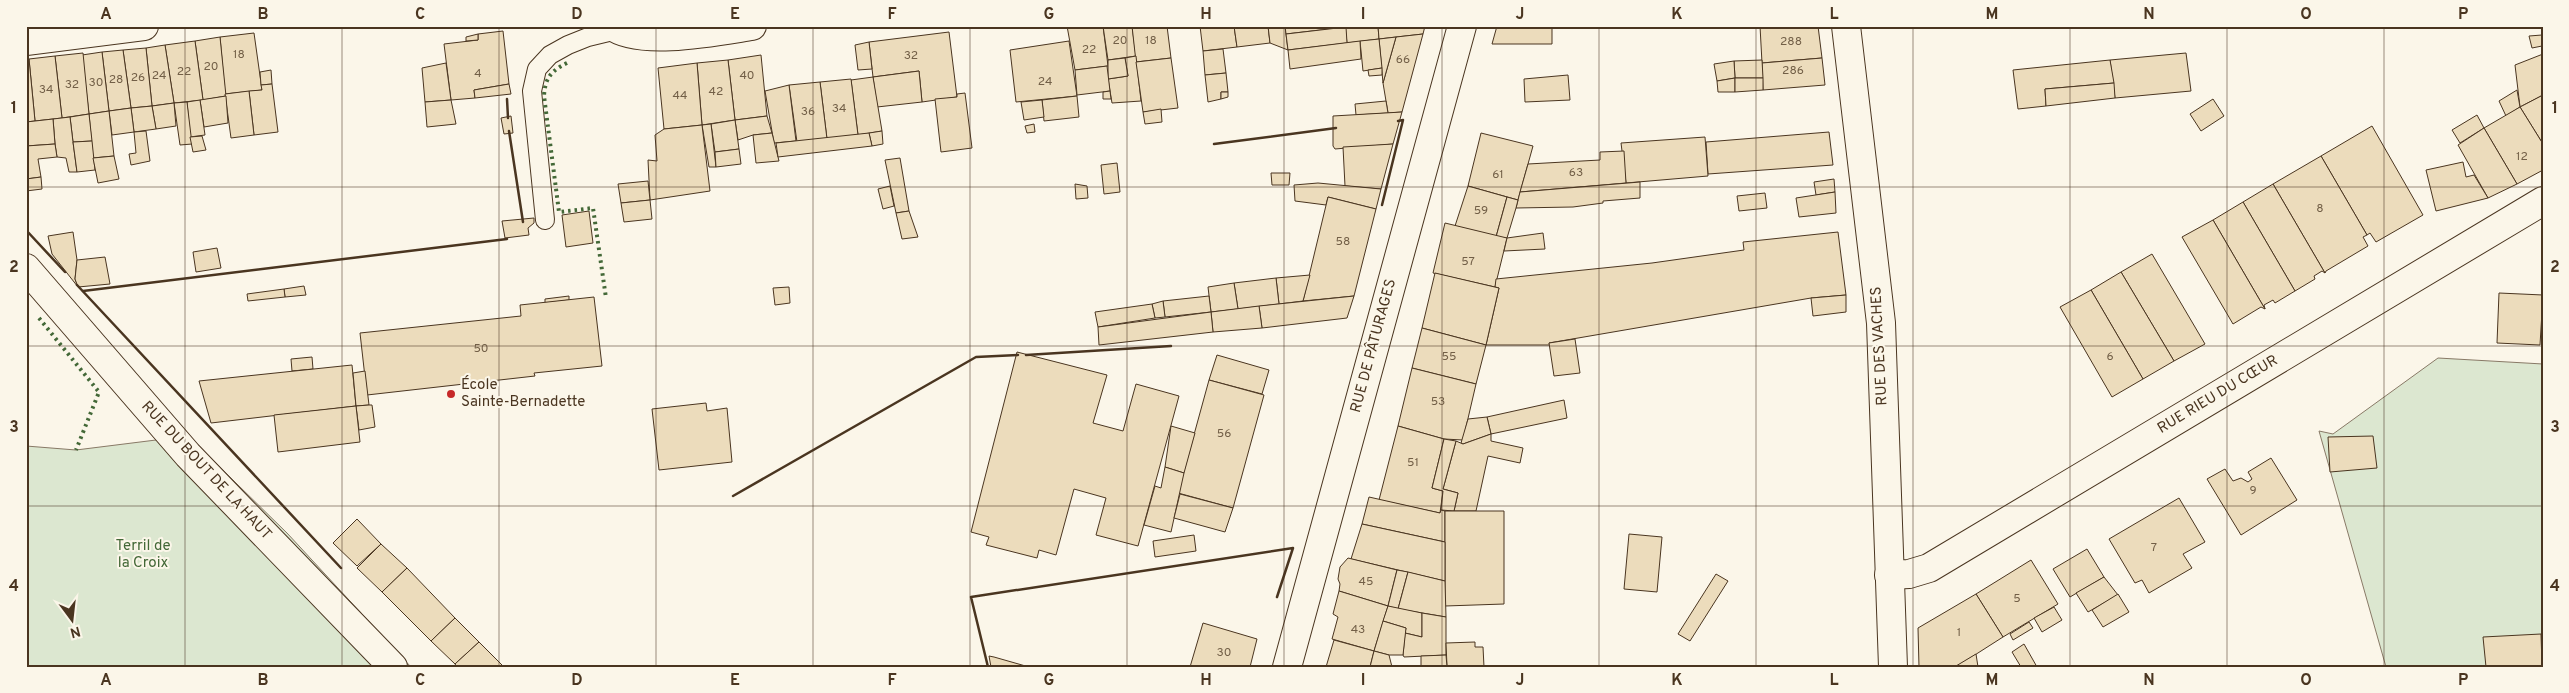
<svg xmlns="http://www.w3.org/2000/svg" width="2569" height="693" font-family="Overpass,sans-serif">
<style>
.green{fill:#dce7d0;stroke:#887966}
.building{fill:#ecdcbc;stroke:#4a3520}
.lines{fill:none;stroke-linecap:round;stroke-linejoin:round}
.service-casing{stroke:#4a3520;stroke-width:20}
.minor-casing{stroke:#4a3520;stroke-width:30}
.tertiary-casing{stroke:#4a3520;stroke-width:30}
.service{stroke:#fbf6e9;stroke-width:18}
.minor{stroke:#fbf6e9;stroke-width:28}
.tertiary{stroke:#fbf6e9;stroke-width:28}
.hedge{stroke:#436837;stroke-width:4;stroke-dasharray:2.5 4;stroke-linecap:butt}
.wall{stroke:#4a3520;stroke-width:2.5}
.grid{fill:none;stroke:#4a3520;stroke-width:1;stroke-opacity:0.55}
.poi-dot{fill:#c62828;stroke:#fbf6e9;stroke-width:2}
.labels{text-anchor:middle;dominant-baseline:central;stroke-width:4;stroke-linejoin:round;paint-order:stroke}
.number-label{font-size:12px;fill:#725f47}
.street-label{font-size:15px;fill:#4a3520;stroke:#fbf6e9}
.poi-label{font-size:15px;fill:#4a3520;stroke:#fbf6e9;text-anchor:start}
.park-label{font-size:15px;fill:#436837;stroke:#fbf6e9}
.neatline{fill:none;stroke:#4a3520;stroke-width:2}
.grid-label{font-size:16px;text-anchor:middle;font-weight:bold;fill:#4a3520}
</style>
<rect width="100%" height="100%" fill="#fbf6e9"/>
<g class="green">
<polygon points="2438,358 2543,364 2543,667 2386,667 2319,431 2333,434"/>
<polygon points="188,436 287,533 411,667 26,667 26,446 76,450"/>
</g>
<g class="building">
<polygon points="1067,26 1103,26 1108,66 1075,70"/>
<polygon points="1103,26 1132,26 1136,56 1108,60"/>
<polygon points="1132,26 1167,26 1171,58 1136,62"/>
<polygon points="1200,26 1234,26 1237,47 1203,51"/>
<polygon points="1234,26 1268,26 1270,43 1237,47"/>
<polygon points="1268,26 1285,26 1288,50 1270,43"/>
<polygon points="1285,26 1345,26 1346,27 1286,34"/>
<polygon points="1345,26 1378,26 1379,39 1347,43"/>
<polygon points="1378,26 1425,26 1423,34 1379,39"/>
<polygon points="1497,26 1552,26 1552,44 1492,44"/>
<polygon points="1760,26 1818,26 1822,58 1762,63"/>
<polygon points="1346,27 1347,43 1288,50 1286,34"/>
<polygon points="503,31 509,84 474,90 475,98 451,100 444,44 478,40 478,34"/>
<polygon points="949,32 957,97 922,102 919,71 873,77 869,42"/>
<polygon points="254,33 262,90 225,94 220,37"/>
<polygon points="478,34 478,40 466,41 466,37"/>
<polygon points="1423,34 1402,112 1388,113 1383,83 1396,37"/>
<polygon points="2542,35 2542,46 2532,48 2529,36"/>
<polygon points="220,37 226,96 203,100 195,41"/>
<polygon points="1396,37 1383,83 1379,39"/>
<polygon points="1379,39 1382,68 1363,71 1360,41"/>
<polygon points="195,41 203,100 174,103 165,45"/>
<polygon points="1069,41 1077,96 1016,102 1010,50"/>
<polygon points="1360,41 1361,59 1290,69 1288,50"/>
<polygon points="869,42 872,69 858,70 855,45"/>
<polygon points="165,45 174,103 152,106 146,48"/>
<polygon points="146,48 152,106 131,108 123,50"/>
<polygon points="1223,49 1226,73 1205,75 1203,51"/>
<polygon points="123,50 131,108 109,111 102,52"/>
<polygon points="102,52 109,111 89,114 82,55"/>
<polygon points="83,53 89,114 62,118 55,56"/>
<polygon points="2186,53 2191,91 2115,98 2110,60"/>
<polygon points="2543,54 2543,95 2520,107 2515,65"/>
<polygon points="761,55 767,116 735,120 728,60"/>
<polygon points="55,56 62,118 35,121 29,59"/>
<polygon points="1136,56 1141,101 1112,103 1108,79 1128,76 1125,58"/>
<polygon points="1125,58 1128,76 1108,79 1108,60"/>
<polygon points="1171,58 1178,108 1143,112 1136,62"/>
<polygon points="1822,58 1825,85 1763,90 1762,63"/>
<polygon points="29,59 35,121 26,122 26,60"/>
<polygon points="728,60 735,120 702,125 697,63"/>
<polygon points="1762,60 1763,78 1735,78 1734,61"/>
<polygon points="2110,60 2114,83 2045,89 2046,106 2018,109 2013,70"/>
<polygon points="1734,61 1735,78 1717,81 1714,64"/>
<polygon points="446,63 451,100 425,102 422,68"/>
<polygon points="697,63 702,125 664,129 658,68"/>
<polygon points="1107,66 1110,91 1077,95 1075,70"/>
<polygon points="1382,68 1382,75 1369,76 1368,70"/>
<polygon points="271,70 272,84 261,85 260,72"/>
<polygon points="919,71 922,102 877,107 873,77"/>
<polygon points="1226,73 1228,92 1221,92 1221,99 1208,102 1205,75"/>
<polygon points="1568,75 1570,100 1525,102 1524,79"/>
<polygon points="873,77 882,131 858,135 851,80"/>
<polygon points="1735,78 1735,92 1718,92 1717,81"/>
<polygon points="1735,78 1763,78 1763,90 1735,92"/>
<polygon points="851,79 858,135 827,139 820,82"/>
<polygon points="820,82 827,139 797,142 789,85"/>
<polygon points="2114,83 2115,98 2046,106 2045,89"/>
<polygon points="272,84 278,132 254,135 249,91 262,90 261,85"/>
<polygon points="509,84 511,94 475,98 474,90"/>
<polygon points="789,85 796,141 774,143 765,91"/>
<polygon points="2517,90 2520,107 2506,116 2499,101"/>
<polygon points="249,91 254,135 231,138 225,94"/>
<polygon points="1110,91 1111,99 1103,99 1103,92"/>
<polygon points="1221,92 1228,92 1228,97 1221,99"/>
<polygon points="965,93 972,148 941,152 935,99 957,97 957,94"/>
<polygon points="2543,95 2543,144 2520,107"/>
<polygon points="226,96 228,123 204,127 200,100"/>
<polygon points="1077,96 1079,117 1044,121 1042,100"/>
<polygon points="2213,99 2224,116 2201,131 2190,114"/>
<polygon points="200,100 205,135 190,137 187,102"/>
<polygon points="451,100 456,124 427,127 425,102"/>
<polygon points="1042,100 1044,117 1024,120 1021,102"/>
<polygon points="1386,101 1388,113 1356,115 1355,104"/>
<polygon points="187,102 192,144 180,145 174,103"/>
<polygon points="174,103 176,126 156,129 152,106"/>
<polygon points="152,106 156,129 134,132 131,108"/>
<polygon points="2520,107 2543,144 2543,170 2517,184 2484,128"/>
<polygon points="131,108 134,132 112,135 109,111"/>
<polygon points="1161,109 1162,122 1145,124 1143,112"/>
<polygon points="109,111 114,156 93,158 89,114"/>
<polygon points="1402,112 1393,144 1335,149 1333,146 1333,116"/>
<polygon points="89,114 92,141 73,142 70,117"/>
<polygon points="2477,115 2484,128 2460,143 2452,130"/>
<polygon points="511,116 513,133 504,134 501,118"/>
<polygon points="767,116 772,133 753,135 738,140 735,120"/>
<polygon points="70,117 73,142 77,172 69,172 66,158 57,157 55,144 53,119"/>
<polygon points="53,119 55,144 26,146 26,122"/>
<polygon points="735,120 739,149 715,152 711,124"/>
<polygon points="711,124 716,167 709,167 702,125"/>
<polygon points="1034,124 1035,132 1027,133 1025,126"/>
<polygon points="702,125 710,191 650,200 648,160 657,161 655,135 664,129"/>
<polygon points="2372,126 2423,215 2376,242 2370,233 2367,235 2321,156"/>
<polygon points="2484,128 2517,184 2488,198 2458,145"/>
<polygon points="146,131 150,161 131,165 129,154 136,153 134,132"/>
<polygon points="882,131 883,144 872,146 869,133"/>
<polygon points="1829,132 1833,165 1708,174 1706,142"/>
<polygon points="772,133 779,161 756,163 753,135"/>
<polygon points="869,133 872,146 778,157 776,143"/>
<polygon points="1481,133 1533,146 1518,200 1468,186"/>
<polygon points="202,136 206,150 193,152 190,137"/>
<polygon points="1705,137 1708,176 1626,183 1621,143"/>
<polygon points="92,141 95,170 77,172 73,142"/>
<polygon points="55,144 57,157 38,159 41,177 26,179 26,146"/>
<polygon points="1393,144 1381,189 1345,186 1343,147"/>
<polygon points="739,149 741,164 716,167 715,152"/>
<polygon points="1624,151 1626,183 1520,192 1528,164 1600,160 1600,152"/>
<polygon points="114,156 119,179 98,183 93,158"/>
<polygon points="2321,156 2367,235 2363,237 2368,246 2326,271 2325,273 2273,184"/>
<polygon points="900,158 909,211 896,213 885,160"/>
<polygon points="2463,162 2466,177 2474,175 2488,198 2436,211 2426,170"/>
<polygon points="1117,163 1120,192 1104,194 1101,165"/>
<polygon points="1271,173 1290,173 1289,185 1272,185"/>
<polygon points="41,177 42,189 26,191 26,179"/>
<polygon points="1834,179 1835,192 1816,195 1814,182"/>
<polygon points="648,181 650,200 621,203 618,184"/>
<polygon points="1640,182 1640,198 1603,201 1603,203 1573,207 1516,208 1520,192"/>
<polygon points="1318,183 1381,189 1376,209 1328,197 1326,205 1295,201 1294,185"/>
<polygon points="1075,184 1087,186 1088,198 1076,199"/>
<polygon points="2273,184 2325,273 2322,271 2314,276 2315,279 2295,291 2243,202"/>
<polygon points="890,186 894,206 883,209 878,189"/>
<polygon points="1468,186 1507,197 1496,237 1455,226"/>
<polygon points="1835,192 1836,213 1799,217 1796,198"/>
<polygon points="1765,193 1767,208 1739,211 1737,196"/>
<polygon points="1328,197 1376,209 1354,296 1303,301"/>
<polygon points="1507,197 1518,200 1516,208 1507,238 1496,237"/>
<polygon points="650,200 652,219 624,222 621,203"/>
<polygon points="2243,202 2295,291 2275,303 2273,300 2264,305 2265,309 2213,220"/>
<polygon points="589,211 593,243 566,247 562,215"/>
<polygon points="909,211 918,237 902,239 896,213"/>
<polygon points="534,218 534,223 528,228 529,235 505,238 502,221"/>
<polygon points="2213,220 2265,309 2261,307 2233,324 2182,237"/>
<polygon points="1445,223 1507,238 1495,287 1433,273"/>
<polygon points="73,232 77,260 75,279 78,287 52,254 48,236"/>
<polygon points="1838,232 1846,295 1811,298 1549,343 1550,345 1486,345 1499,288 1495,287 1496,279 1652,263 1744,250 1743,242"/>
<polygon points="1543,233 1545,249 1504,251 1507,238"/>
<polygon points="217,248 221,268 196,272 193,252"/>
<polygon points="2152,254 2205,344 2174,361 2121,272"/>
<polygon points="105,257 110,284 78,287 75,279 77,260"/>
<polygon points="2121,272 2174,361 2143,379 2091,290"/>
<polygon points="1435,273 1499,288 1486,345 1422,328"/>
<polygon points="1310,275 1303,301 1279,304 1276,278"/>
<polygon points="1276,278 1279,304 1238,309 1234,283"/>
<polygon points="1234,283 1238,309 1211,312 1208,287"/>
<polygon points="304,286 306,295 285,297 284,289"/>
<polygon points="789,287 790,303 775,305 773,288"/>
<polygon points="284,289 285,297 248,301 247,294"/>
<polygon points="2091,290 2143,379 2112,397 2060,307"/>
<polygon points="2499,293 2543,295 2540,345 2497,343"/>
<polygon points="1846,295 1846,312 1813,316 1811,298"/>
<polygon points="569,296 569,300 545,303 545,299"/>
<polygon points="1209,296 1211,312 1165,317 1163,301"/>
<polygon points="1354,296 1347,318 1262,328 1259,306"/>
<polygon points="594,297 602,366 534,373 535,376 367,395 360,333 521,316 520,305"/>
<polygon points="1163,301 1165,317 1155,318 1152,304"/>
<polygon points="1152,304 1155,318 1098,327 1095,312"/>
<polygon points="1259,306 1262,328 1213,332 1211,312"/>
<polygon points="1211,312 1213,332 1099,345 1098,327"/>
<polygon points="1422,328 1486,345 1476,384 1412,368"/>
<polygon points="1575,339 1580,373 1554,376 1549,343"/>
<polygon points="1017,352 1107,375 1093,423 1123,431 1136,384 1179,396 1138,546 1096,535 1106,498 1074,489 1056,555 1039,550 1037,558 986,545 989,537 971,532"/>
<polygon points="1217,355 1269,370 1262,394 1209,380"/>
<polygon points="312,357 313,369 292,371 291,359"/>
<polygon points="352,365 356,406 211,423 199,381"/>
<polygon points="1412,368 1476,384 1463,440 1444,439 1398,426"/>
<polygon points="365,371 369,405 356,406 353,373"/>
<polygon points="1209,380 1264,395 1233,508 1178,493"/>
<polygon points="1564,400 1567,418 1491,434 1487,417"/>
<polygon points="706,403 707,411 727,408 732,462 659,470 652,409"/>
<polygon points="369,405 372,405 375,427 359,430 356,406"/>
<polygon points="356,406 360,442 278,452 274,415"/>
<polygon points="1487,417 1491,434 1463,444 1461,443 1468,419"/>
<polygon points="1171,426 1195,433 1184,473 1165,467"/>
<polygon points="1398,426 1444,439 1432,488 1443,491 1440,513 1379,500"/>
<polygon points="1491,434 1491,441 1523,448 1520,463 1488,456 1476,511 1454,511 1458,493 1443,489 1456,441 1463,444"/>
<polygon points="2373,436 2377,468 2330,472 2328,437"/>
<polygon points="1444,439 1456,441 1443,489 1458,493 1454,511 1441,510 1443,491 1432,488"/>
<polygon points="2271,458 2297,500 2241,535 2207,479 2225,469 2233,481 2241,478 2248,482 2252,479 2248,472"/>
<polygon points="1165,467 1184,473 1171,532 1144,525 1155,486 1161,488"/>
<polygon points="1180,494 1233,508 1225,532 1174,518"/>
<polygon points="1369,497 1440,513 1441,510 1445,511 1445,542 1362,524"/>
<polygon points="2179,498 2205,542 2183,554 2192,568 2149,593 2142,580 2135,583 2109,539"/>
<polygon points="1445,511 1504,511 1504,604 1445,606"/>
<polygon points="357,519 381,544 357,566 333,543"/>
<polygon points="1362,524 1445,542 1445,581 1351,559"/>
<polygon points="1629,534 1662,537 1657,592 1624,589"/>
<polygon points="1194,535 1196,551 1155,557 1153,541"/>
<polygon points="381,544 407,568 382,592 357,568"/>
<polygon points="2087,549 2104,577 2070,597 2053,569"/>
<polygon points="1348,558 1397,570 1388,606 1339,591 1340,584 1338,579 1340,567"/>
<polygon points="2031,560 2058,604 2003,637 1976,594"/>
<polygon points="407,568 455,618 431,641 382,592"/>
<polygon points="1397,570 1408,572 1398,609 1388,606"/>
<polygon points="1408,572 1445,581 1446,617 1398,609"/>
<polygon points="1716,574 1728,581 1690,641 1678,634"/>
<polygon points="2104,577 2118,595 2088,612 2076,593"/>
<polygon points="1339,591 1388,606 1374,651 1332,639 1338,617 1333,614"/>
<polygon points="1976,594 2003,637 1956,667 1919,667 1918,628"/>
<polygon points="2118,594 2129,612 2103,627 2092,610"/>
<polygon points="1388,606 1422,613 1422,637 1405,633 1406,628 1383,621"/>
<polygon points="2054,607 2062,620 2042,632 2034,618"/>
<polygon points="1422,613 1446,617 1446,655 1404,657 1403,655 1405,633 1422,637"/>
<polygon points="455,618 479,642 455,664 431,641"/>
<polygon points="1383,621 1406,628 1403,655 1389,655 1374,651"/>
<polygon points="2029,622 2033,628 2013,640 2010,634"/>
<polygon points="1203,623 1257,639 1250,667 1190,667"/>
<polygon points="2541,634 2542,666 2486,667 2483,637"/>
<polygon points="1334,640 1374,651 1370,667 1326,667"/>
<polygon points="479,642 504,667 457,667 455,664"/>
<polygon points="1475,642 1475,647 1483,647 1484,667 1447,667 1446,643"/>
<polygon points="2024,644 2037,667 2021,667 2012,652"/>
<polygon points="1374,651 1389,655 1392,667 1370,667"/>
<polygon points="1976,654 1978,667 1956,667 1956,666"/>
<polygon points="1446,655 1447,667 1421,667 1421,656"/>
<polygon points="989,656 994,657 1029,667 991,667"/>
</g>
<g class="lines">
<defs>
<polyline id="service" points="545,220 532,91 537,69 550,55 568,45 588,37 617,30"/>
<g id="minor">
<path d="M612,26C639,47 719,31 752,26"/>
<polyline points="26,41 144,26"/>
<polyline points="26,268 188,455 393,667"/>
<polyline points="1889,575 1909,574 1929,568 2543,201"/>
</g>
<g id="tertiary">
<polyline points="1846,26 1881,323 1893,667"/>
<polyline points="1287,667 1462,26"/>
</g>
</defs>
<use href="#service" class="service-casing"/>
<use href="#minor" class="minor-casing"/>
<use href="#tertiary" class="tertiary-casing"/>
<use href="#service" class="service"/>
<use href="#minor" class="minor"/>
<use href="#tertiary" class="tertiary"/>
<g class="hedge">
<path d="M567,63C551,71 545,78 544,96L559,212L593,208L606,298"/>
<polyline points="39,318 99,392 76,450"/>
</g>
<g class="wall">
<polyline points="507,99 508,118"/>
<polyline points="509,131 523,222"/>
<polyline points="1214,144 1336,128"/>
<polyline points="1382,205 1403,120 1398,121"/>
<polyline points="26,230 65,272"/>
<polyline points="77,285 341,568"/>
<polyline points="83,291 507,239"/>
<polyline points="1026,355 1171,346"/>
<polyline points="733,496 976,357 1018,355"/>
<polyline points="988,667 971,597 1293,548 1277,597"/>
</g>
</g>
<path class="grid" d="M185,26V667M342,26V667M499,26V667M656,26V667M813,26V667M970,26V667M1127,26V667M1284,26V667M1442,26V667M1599,26V667M1756,26V667M1913,26V667M2070,26V667M2227,26V667M2384,26V667M26,187H2543M26,346H2543M26,506H2543"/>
<circle class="poi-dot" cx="451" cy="394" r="5"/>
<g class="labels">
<g class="number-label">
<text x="1120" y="41">20</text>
<text x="1151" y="41">18</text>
<text x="1791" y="42">288</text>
<text x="1089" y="50">22</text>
<text x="239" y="55">18</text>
<text x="911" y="56">32</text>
<text x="1403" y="60">66</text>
<text x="211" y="67">20</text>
<text x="1793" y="71">286</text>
<text x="184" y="72">22</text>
<text x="478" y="74">4</text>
<text x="159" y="76">24</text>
<text x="747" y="76">40</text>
<text x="138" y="78">26</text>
<text x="116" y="80">28</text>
<text x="1045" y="82">24</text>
<text x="96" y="83">30</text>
<text x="72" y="85">32</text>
<text x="46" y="90">34</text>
<text x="716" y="92">42</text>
<text x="680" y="96">44</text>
<text x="839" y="109">34</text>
<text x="808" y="112">36</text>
<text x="2522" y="157">12</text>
<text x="1576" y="173">63</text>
<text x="1498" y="175">61</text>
<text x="2320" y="209">8</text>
<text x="1481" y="211">59</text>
<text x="1343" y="242">58</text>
<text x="1468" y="262">57</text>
<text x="481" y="349">50</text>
<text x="1449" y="357">55</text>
<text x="2110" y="357">6</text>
<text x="1438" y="402">53</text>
<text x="1224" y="434">56</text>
<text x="1413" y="463">51</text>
<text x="2253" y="491">9</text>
<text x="2154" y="548">7</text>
<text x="1366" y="582">45</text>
<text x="2017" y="599">5</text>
<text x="1358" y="630">43</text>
<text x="1959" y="633">1</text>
<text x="1224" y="653">30</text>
</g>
<g class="street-label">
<text transform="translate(1374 346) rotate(-75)">RUE DE PÂTURAGES</text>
<text transform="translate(1880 346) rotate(-93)">RUE DES VACHES</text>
<text transform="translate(2218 395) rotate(-31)">RUE RIEU DU CŒUR</text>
<text transform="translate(206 471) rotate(47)">RUE DU BOUT DE LA HAUT</text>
</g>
<g class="poi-label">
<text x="461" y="385">École<tspan x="461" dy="17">Sainte-Bernadette</tspan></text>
</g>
<g class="park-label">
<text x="143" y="546">Terril de<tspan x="143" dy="17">la Croix</tspan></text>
</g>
</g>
<rect width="2569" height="693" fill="none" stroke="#fbf6e9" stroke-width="55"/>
<g transform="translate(72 620) rotate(165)" stroke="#fbf6e9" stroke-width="4" paint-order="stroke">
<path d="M0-4L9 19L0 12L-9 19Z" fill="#4a3520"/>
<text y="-8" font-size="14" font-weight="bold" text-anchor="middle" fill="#4a3520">N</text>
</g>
<rect x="28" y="28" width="2514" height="638" class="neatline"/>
<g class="grid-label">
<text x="106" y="19">A</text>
<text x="263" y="19">B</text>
<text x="420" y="19">C</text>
<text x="577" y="19">D</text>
<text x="735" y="19">E</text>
<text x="892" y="19">F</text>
<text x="1049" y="19">G</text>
<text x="1206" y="19">H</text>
<text x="1363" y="19">I</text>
<text x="1520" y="19">J</text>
<text x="1677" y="19">K</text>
<text x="1834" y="19">L</text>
<text x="1992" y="19">M</text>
<text x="2149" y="19">N</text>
<text x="2306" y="19">O</text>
<text x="2463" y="19">P</text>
<text x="14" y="113">1</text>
<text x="2555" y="113">1</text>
<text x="14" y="272">2</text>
<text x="2555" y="272">2</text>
<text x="14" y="432">3</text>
<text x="2555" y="432">3</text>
<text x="14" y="591">4</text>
<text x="2555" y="591">4</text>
<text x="106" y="685">A</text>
<text x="263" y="685">B</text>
<text x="420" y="685">C</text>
<text x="577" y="685">D</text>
<text x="735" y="685">E</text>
<text x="892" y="685">F</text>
<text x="1049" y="685">G</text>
<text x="1206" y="685">H</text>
<text x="1363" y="685">I</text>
<text x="1520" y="685">J</text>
<text x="1677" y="685">K</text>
<text x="1834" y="685">L</text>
<text x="1992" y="685">M</text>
<text x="2149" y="685">N</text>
<text x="2306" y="685">O</text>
<text x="2463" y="685">P</text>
</g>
</svg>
